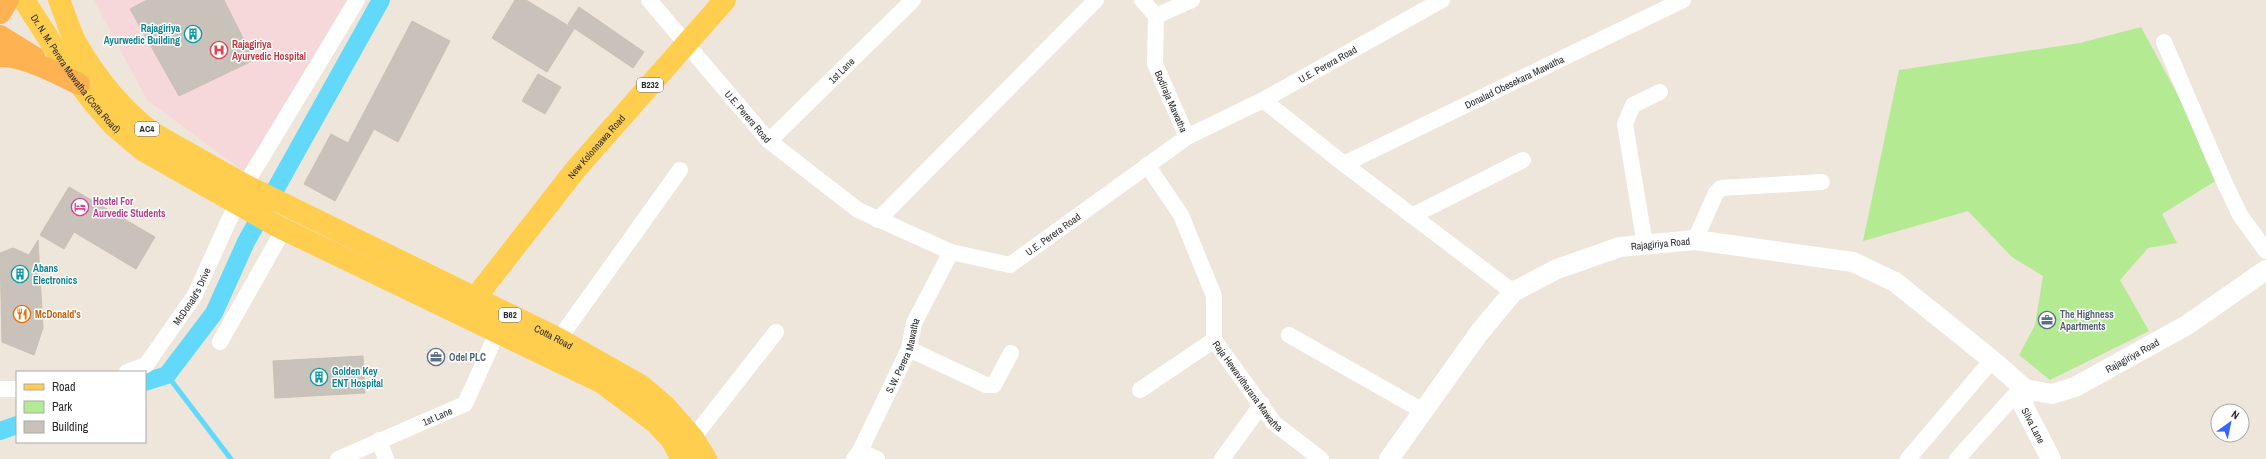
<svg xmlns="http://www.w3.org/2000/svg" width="2266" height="459" font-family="'Archivo Narrow',sans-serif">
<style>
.medical{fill:#f6d7da}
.green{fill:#b4ea91}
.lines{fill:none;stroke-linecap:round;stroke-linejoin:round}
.stream{stroke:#62d9fb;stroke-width:5}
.canal{stroke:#62d9fb;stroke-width:18}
.building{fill:#c9c2ba;stroke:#c9c1b4}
.minor{stroke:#fff;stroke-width:16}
.tertiary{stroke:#fff;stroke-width:20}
.primary{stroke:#ffce4e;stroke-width:22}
.trunk{stroke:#ffb251;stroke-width:22}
.labels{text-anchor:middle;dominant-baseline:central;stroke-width:3;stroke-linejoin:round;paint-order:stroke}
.shield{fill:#fff;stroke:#6a6a6a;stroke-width:1}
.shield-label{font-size:9px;font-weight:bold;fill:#2a2a2a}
.culture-label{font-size:10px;font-weight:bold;fill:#0d838f;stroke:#fff;text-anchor:start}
.health-label{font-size:10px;font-weight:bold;fill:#be3a42;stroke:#fff;text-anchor:start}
.street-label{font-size:10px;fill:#2a2a2a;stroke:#fff}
.hotel-label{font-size:10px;font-weight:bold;fill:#b23c85;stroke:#fff;text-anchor:start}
.food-label{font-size:10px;font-weight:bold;fill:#c56008;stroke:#fff;text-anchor:start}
.service-label{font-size:10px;font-weight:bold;fill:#4e5e75;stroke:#fff;text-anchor:start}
</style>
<rect width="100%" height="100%" fill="#eee5db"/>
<polygon class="medical" points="94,0 346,0 246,173 147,100"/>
<polygon class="green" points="2141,27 2222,177 2162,214 2177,243 2148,248 2120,280 2149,331 2050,380 2019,355 2035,325 2043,276 2012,257 1968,211 1863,241 1899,70 2080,43"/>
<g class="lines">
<polyline class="stream" points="167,375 231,459"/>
<g class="canal">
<polyline points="145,382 167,375 214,313 246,242 381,0"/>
<polyline points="0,431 17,425"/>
</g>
</g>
<g class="building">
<polygon points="147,0 224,0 254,60 179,96 130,9"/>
<polygon points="515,0 526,0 574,29 547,72 492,38"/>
<polygon points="579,7 644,52 633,68 568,24"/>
<polygon points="412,21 450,41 398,142 374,129 335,201 304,184 331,134 348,143"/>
<polygon points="538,74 561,87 545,114 522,101"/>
<polygon points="69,187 155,237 136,269 74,232 64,249 40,235"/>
<polygon points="38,240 43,328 34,355 2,342 0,253 13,248 29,255"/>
<polygon points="363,356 365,393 275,398 273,361"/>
</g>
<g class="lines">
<g class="minor">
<path id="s1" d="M649,0L769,141L858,210L951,252L1010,265L1187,137L1263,100L1442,0"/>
<path id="s2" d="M1142,0L1156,16L1155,64L1187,137"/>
<polyline points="1156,16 1192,0"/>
<polyline points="2164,42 2222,177 2240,215 2266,251"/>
<polyline points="1263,100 1344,164 1513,292"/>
<path id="s3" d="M769,141L913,0"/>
<path id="s4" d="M1344,164L1683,0"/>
<path id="s5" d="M1147,165L1181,215L1214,296V340L1274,423L1321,459"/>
<polyline points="1412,216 1523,160"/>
<polyline points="878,220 1096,0"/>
<polyline points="1695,240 1716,193 1721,188 1822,182"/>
<polyline points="1645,245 1625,124 1633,105 1660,92"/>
<polyline points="1289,335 1423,411"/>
<polyline points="559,339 680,170"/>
<polyline points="220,342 284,229"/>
<polyline points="909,349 986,385 994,385 1011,353"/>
<path id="s6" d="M127,372L146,365L195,295L245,185L357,0"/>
<polyline points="0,389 17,389"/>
<polyline points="1140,390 1214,340"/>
<polyline points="693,438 776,332"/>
<polyline points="379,440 386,459"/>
<polyline points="860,451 877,459"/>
<path id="s7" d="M338,459L465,404L497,333"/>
<path id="s8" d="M854,459L860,451L909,349L914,323L951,252"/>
<polyline points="1222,459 1262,404"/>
<polyline points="1908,459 1992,360"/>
<polyline points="1957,459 2022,387"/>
</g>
<g class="tertiary">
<path id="s9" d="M2025,389L2023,405L2051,459"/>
<path id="s10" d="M1389,459L1479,333L1513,292L1557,269L1620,247L1695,240L1853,262L1895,282L1992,360L2025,389L2052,394L2075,387L2187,325L2266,270"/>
</g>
<g class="primary">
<path id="s11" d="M24,0L68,69L93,102L113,125L144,151L277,226L601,382L656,423L671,439L682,459"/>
<path id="s12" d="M59,0C65,14 69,30 76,43C95,76 122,110 153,133L245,185L559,339L640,385L665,406L693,438L706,459"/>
<path id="s13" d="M475,298L576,169L725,0"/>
</g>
<g class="trunk">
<polyline points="0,13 8,0"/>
<polyline points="0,36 34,57"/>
<path d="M0,56C23,55 59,74 79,84"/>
</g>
</g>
<defs>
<symbol id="building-ring" viewBox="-11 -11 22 22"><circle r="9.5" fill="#fff" stroke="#0f9aa8" stroke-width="1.5"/><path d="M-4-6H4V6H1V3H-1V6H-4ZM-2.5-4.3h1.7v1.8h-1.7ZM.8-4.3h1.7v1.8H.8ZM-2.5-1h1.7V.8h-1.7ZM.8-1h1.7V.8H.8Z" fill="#0f9aa8"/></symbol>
<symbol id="hospital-ring" viewBox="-11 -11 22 22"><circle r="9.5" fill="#fff" stroke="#e0444e" stroke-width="1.5"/><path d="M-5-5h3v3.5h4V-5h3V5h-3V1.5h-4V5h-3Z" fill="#e0444e"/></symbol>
<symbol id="hotel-ring" viewBox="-11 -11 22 22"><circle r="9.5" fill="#fff" stroke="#d1479c" stroke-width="1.5"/><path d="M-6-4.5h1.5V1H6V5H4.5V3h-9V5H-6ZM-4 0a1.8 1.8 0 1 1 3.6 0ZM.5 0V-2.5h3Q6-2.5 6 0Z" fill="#d1479c"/></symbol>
<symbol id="restaurant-ring" viewBox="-11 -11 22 22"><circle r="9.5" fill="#fff" stroke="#e8710a" stroke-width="1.5"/><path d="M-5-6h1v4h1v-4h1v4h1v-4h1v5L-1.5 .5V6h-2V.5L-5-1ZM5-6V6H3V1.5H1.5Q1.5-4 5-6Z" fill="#e8710a"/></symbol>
<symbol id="office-ring" viewBox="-11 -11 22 22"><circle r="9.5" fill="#fff" stroke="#5c6f8a" stroke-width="1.5"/><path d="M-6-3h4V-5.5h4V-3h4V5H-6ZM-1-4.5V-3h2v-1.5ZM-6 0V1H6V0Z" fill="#5c6f8a"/></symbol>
</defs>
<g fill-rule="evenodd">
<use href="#building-ring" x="183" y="24" width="20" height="20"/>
<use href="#hospital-ring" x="209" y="40" width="20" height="20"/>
<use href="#hotel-ring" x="70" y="197" width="20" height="20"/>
<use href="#building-ring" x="10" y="264" width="20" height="20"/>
<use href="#restaurant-ring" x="12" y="304" width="20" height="20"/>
<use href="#office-ring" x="2037" y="310" width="20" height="20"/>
<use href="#office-ring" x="426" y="347" width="20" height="20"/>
<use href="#building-ring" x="309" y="367" width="20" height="20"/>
</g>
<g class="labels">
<g class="shield">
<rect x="637" y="78" width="26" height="14" rx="3"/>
<rect x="135" y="122" width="24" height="14" rx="3"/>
<rect x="499" y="308" width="22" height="14" rx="3"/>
</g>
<g class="shield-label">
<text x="650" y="85">B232</text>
<text x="147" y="129">AC4</text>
<text x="510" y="315">B62</text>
</g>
<g class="culture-label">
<text x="180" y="28" text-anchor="end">Rajagiriya<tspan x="180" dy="12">Ayurwedic Building</tspan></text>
<text x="33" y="268">Abans<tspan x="33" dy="12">Electronics</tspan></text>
<text x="332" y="371">Golden Key<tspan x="332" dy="12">ENT Hospital</tspan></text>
</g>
<g class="health-label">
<text x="232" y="44">Rajagiriya<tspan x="232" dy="12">Ayurvedic Hospital</tspan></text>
</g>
<g class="street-label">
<text stroke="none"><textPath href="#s1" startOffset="837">U.E. Perera Road</textPath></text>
<text stroke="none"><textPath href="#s3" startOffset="101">1st Lane</textPath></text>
<text stroke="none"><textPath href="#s11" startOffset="90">Dr. N. M. Perera Mawatha (Cotta Road)</textPath></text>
<text stroke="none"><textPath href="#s4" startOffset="189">Donalad Obesekara Mawatha</textPath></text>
<text stroke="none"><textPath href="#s2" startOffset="110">Bodiraja Mawatha</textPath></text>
<text stroke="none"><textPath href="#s1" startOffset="153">U.E. Perera Road</textPath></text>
<text stroke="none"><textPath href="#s13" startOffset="194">New Kolonnawa Road</textPath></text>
<text stroke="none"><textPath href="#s1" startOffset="513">U.E. Perera Road</textPath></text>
<text stroke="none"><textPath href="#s10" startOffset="365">Rajagiriya Road</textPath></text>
<text stroke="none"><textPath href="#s6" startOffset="103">McDonald's Drive</textPath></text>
<text stroke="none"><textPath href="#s12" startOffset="615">Cotta Road</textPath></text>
<text stroke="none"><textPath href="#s10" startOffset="891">Rajagiriya Road</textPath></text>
<text stroke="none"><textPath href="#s8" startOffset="115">S.W. Perera Mawatha</textPath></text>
<text stroke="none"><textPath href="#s5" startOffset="249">Raja Hewavitharana Mawatha</textPath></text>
<text stroke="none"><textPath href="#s7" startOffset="108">1st Lane</textPath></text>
<text stroke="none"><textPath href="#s9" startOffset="39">Silva Lane</textPath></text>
</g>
<g class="hotel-label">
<text x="93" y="201">Hostel For<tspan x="93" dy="12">Aurvedic Students</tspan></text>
</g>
<g class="food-label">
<text x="35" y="314">McDonald's</text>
</g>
<g class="service-label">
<text x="2060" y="314">The Highness<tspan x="2060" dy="12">Apartments</tspan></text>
<text x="449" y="357">Odel PLC</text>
</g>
</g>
<rect x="16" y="371" width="130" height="72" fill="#ffffff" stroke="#aaaaaa"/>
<rect x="24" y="384" width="20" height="6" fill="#ffce4e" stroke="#aaaaaa"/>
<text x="52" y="391" font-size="12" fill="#2a2a2a">Road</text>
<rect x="24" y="401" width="20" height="12" fill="#b4ea91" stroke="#aaaaaa"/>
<text x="52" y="411" font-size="12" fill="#2a2a2a">Park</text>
<rect x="24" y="421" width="20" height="12" fill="#c9c2ba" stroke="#aaaaaa"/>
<text x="52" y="431" font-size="12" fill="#2a2a2a">Building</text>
<g transform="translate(2230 423) rotate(33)"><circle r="19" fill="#ffffff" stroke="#aaaaaa"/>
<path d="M0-3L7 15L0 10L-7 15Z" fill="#3665ff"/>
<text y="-6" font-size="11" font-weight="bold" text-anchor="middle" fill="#2a2a2a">N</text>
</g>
</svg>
